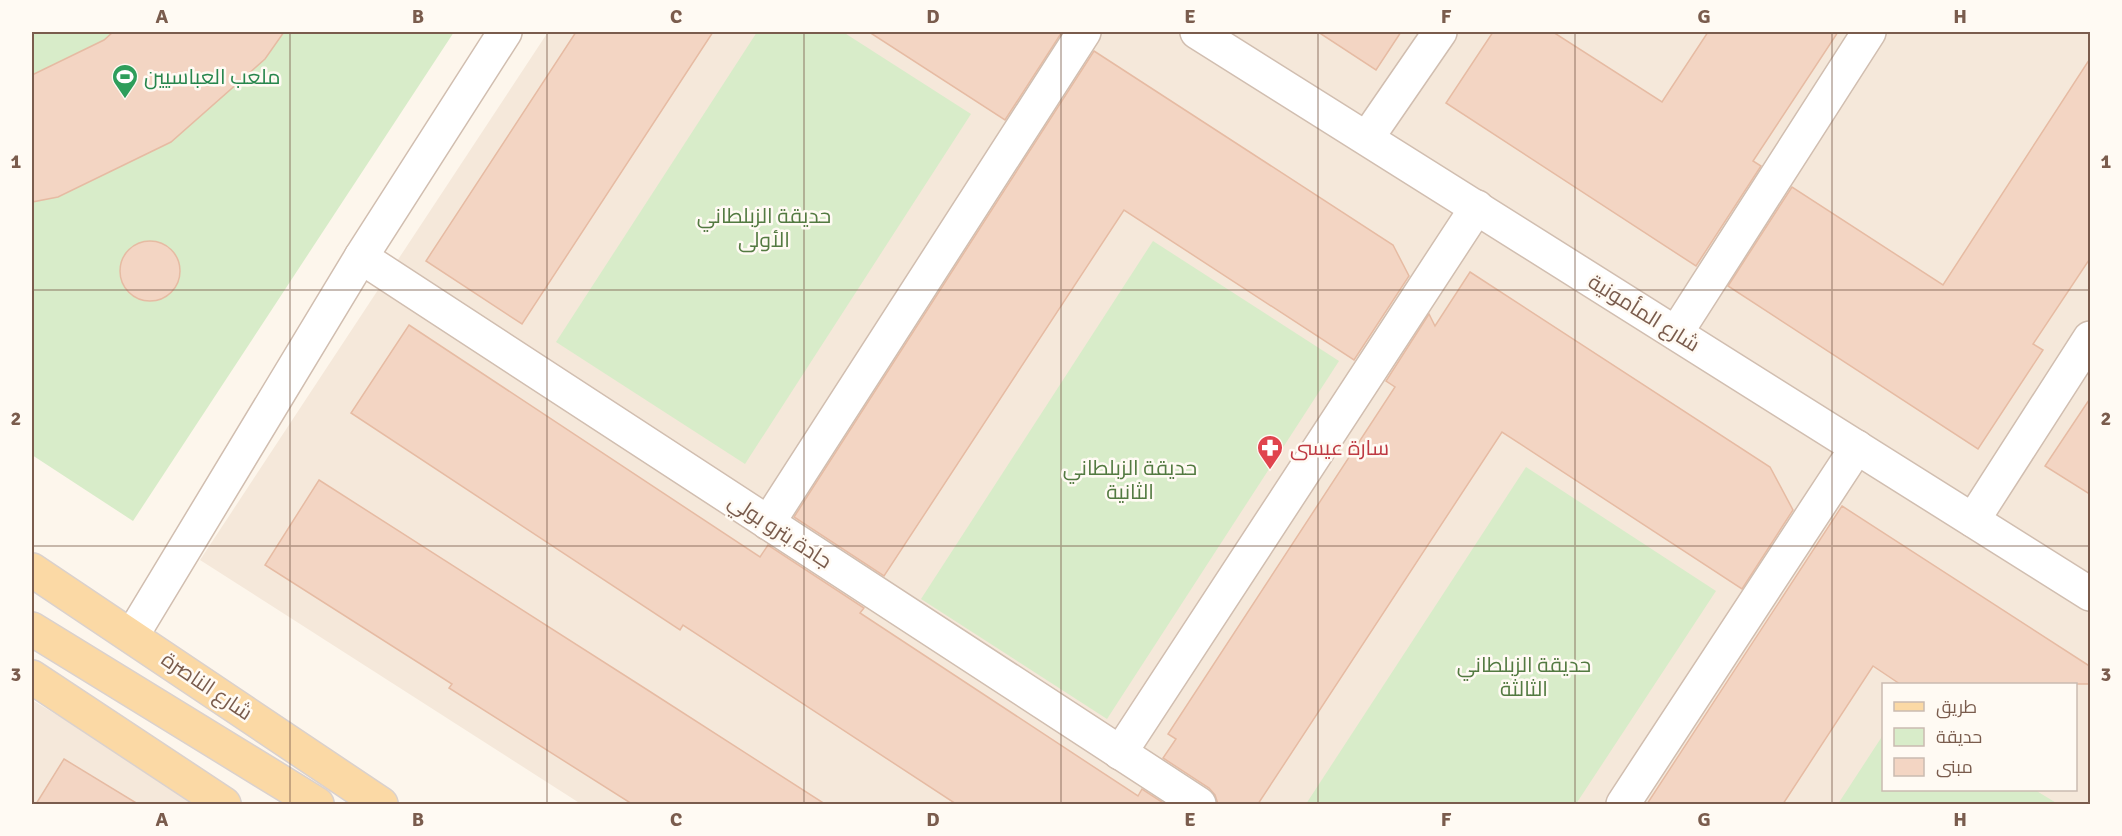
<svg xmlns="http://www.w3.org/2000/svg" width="2122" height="836" font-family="Signika,Cairo,sans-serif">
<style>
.residential{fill:#f5e8da;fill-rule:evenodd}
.green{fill:#d8ecc9}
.building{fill:#f3d5c3;stroke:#e6bba3;stroke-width:1.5}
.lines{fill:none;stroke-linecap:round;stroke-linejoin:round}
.minor-casing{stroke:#d1beb0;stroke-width:36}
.tertiary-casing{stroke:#d1beb0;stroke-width:36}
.primary-casing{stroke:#dad1cd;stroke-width:36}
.minor{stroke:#fff;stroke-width:33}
.tertiary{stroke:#fff;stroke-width:33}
.primary{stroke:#fbd9a5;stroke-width:33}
.grid{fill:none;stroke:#7a5c4d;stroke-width:1.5;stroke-opacity:0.55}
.labels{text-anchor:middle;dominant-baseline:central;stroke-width:5;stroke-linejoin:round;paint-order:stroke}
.leisure-label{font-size:21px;fill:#27864d;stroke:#fffaf3;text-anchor:start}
.park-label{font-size:21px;fill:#537a41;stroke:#fffaf3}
.street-label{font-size:21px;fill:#7a5c4d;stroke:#fffaf3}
.health-label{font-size:21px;fill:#be3a42;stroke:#fffaf3;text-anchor:start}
.neatline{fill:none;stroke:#7a5c4d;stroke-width:2}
.grid-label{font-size:20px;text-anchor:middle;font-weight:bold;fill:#7a5c4d}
</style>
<rect width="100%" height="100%" fill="#fdf6ec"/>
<g class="residential">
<path d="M548,32H2090V804H581L200,560ZM1884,684H2076V790H1884Z"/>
<polygon points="32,700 205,804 32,804"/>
</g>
<g class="green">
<polygon points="32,32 454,32 133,521 32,455"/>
<polygon points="757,32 843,32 971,114 745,464 556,342"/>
<polygon points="1153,241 1339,361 1107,719 921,599"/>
<polygon points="1526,467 1716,591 1576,804 1306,804"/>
<polygon points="1883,735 1884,790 2035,790 2058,804 1838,804"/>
</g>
<g class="building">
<polygon points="113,32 284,32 265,59 171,142 58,197 32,202 32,75 104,40"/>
<polygon points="576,32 713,32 522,324 426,261"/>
<polygon points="869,32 1062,32 1005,120"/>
<polygon points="1318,32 1401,32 1376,70"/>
<polygon points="1493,32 1553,32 1662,102 1708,32 1838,32 1753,161 1761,166 1696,266 1446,103"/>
<polygon points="1094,51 1393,245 1409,276 1354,360 1124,210 884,576 794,517"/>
<polygon points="2091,57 2091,257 2033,344 2043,350 1978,449 1728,286 1792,187 1943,285"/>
<circle cx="150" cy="271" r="30"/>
<polygon points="1470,272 1770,467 1793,510 1742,589 1502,432 1258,804 1218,804 1215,795 1209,788 1163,758 1176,739 1168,734 1395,387 1386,381 1429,314 1435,326"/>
<polygon points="409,325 760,557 768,545 864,608 860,613 1138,796 1142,789 1165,804 956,804 683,625 680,630 351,413"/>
<polygon points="2091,397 2091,495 2045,466"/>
<polygon points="319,480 646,689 825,804 632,804 449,688 452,684 265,565"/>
<polygon points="1842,506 2091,667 2091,684 1900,684 1873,666 1783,804 1647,804"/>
<polygon points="64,759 138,804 36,804"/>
</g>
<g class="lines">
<defs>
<g id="minor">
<polyline points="1367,138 1440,32"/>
<polyline points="361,257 1199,804"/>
<polyline points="1676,333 1869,32"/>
<polyline points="1973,520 2090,338"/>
<polyline points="768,523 1084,32"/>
<polyline points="1120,753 1477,207"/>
<polyline points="1623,804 1857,447"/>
</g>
<g id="tertiary">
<polyline points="1197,32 2090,594"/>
<polyline points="133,634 361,257 505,32"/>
</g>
<g id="primary">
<polyline points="32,570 381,804"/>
<polyline points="32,629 317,804"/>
<polyline points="32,677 224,804"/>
</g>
</defs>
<use href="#minor" class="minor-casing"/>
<use href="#tertiary" class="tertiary-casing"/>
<use href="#primary" class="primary-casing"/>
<use href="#minor" class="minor"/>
<use href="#tertiary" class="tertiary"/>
<use href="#primary" class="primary"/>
</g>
<path class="grid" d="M290,32V804M547,32V804M804,32V804M1061,32V804M1318,32V804M1575,32V804M1832,32V804M32,290H2090M32,546H2090"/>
<defs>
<symbol id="stadium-pin" viewBox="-11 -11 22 30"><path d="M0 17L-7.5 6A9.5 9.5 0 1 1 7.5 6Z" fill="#2e9e5b" stroke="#fffaf3"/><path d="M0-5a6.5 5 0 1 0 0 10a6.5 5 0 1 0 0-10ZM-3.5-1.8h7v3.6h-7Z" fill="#fff"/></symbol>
<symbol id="pharmacy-pin" viewBox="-11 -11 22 30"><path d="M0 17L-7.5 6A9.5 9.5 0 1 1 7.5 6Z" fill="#e0444e" stroke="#fffaf3"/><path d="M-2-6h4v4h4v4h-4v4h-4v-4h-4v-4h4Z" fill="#fff"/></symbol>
</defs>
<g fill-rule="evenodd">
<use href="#stadium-pin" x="110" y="62" width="30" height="40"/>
<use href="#pharmacy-pin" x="1255" y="433" width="30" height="40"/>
</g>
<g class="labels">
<g class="leisure-label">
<text x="144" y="77">ملعب العباسيين</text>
</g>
<g class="park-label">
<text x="764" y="216">حديقة الزبلطاني<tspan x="764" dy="24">الأولى</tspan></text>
<text x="1130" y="468">حديقة الزبلطاني<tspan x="1130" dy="24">الثانية</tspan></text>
<text x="1524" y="665">حديقة الزبلطاني<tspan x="1524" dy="24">الثالثة</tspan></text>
</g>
<g class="street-label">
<text transform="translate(1644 313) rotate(32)">شارع المأمونية</text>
<text transform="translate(780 531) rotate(33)">جادة بترو بولي</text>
<text transform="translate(207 686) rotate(34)">شارع الناصرة</text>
</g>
<g class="health-label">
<text x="1290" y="448">سارة عيسى</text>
</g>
</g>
<rect width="2122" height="836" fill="none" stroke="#fffaf3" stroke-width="66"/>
<rect x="1882" y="683" width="195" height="108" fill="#fffaf3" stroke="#cabbb1" stroke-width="1.5"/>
<rect x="1894" y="702" width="30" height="9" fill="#fbd9a5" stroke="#cabbb1" stroke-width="1.5"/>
<text x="1936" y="713" font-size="18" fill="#7a5c4d">طريق</text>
<rect x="1894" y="728" width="30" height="18" fill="#d8ecc9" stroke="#cabbb1" stroke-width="1.5"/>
<text x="1936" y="743" font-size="18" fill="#7a5c4d">حديقة</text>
<rect x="1894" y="758" width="30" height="18" fill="#f3d5c3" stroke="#cabbb1" stroke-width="1.5"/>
<text x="1936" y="773" font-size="18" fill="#7a5c4d">مبنى</text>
<rect x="33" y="33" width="2056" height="770" class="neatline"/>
<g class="grid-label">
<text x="162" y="23">A</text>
<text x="418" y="23">B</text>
<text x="676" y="23">C</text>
<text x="933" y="23">D</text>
<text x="1190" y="23">E</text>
<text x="1446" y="23">F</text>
<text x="1704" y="23">G</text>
<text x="1960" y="23">H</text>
<text x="16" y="168">1</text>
<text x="2106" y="168">1</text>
<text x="16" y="425">2</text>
<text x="2106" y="425">2</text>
<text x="16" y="681">3</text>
<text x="2106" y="681">3</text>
<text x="162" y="826">A</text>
<text x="418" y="826">B</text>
<text x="676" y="826">C</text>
<text x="933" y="826">D</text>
<text x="1190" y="826">E</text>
<text x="1446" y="826">F</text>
<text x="1704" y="826">G</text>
<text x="1960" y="826">H</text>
</g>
</svg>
